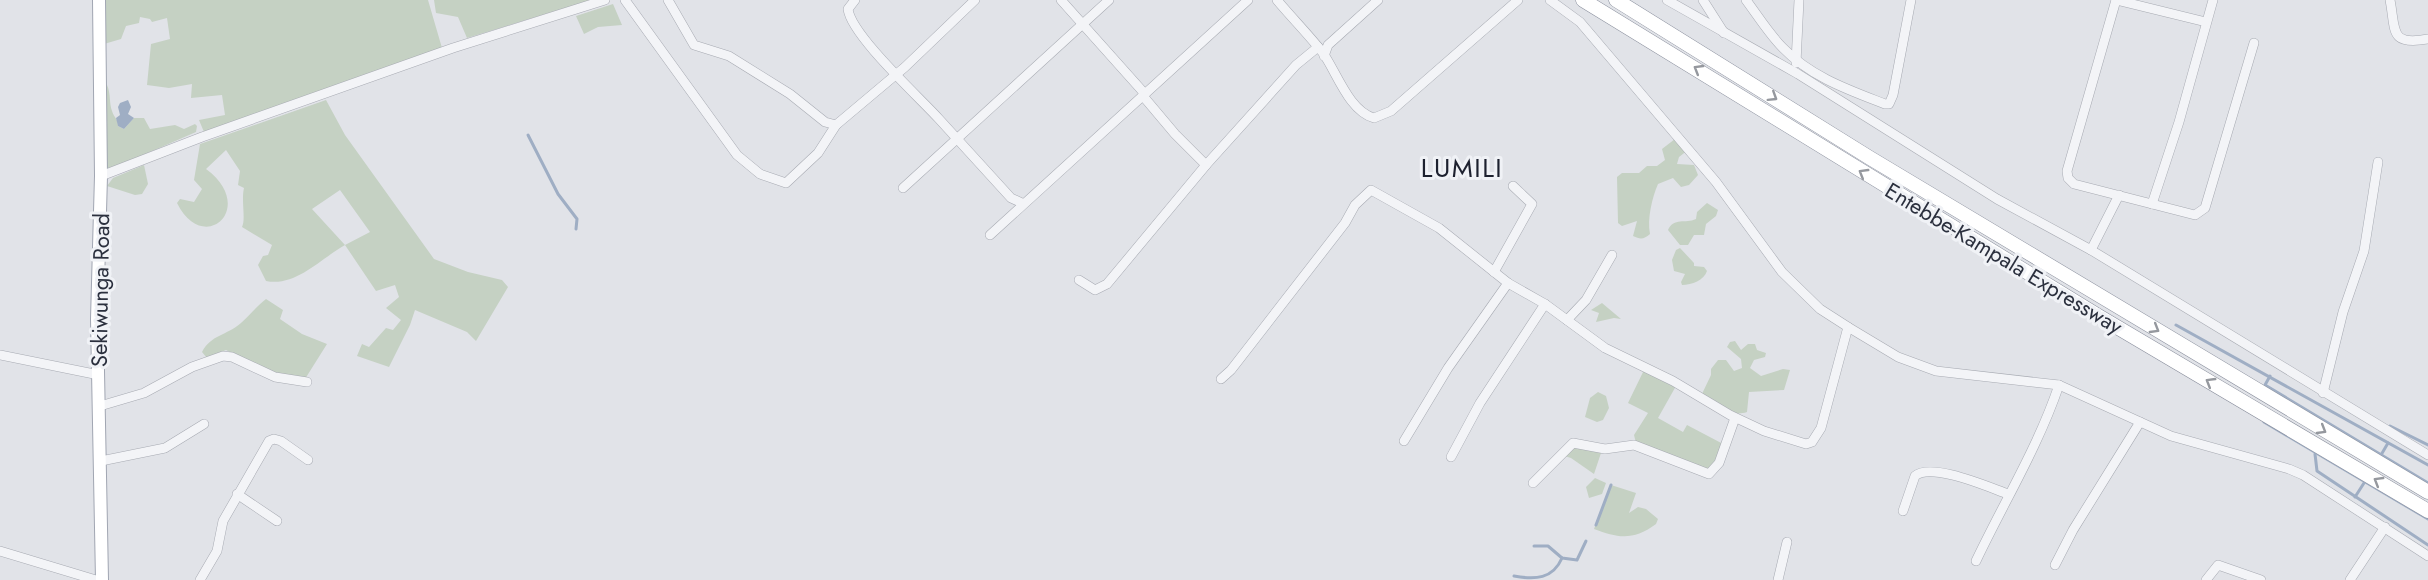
<svg xmlns="http://www.w3.org/2000/svg" width="2428" height="580" font-family="Jost,sans-serif">
<style>
.green{fill:#c5d1c3;fill-rule:evenodd}
.water{fill:#9faec4}
.lines{fill:none;stroke-linecap:round;stroke-linejoin:round}
.stream{stroke:#9faec4;stroke-width:3}
.minor-casing{stroke:#a7aab2;stroke-width:10}
.major-casing{stroke:#a1a6b2;stroke-width:14}
.highway-casing{stroke:#8a8f9d;stroke-width:15}
.minor{stroke:#f3f4f7;stroke-width:9}
.major{stroke:#fff;stroke-width:12}
.highway{stroke:#fff;stroke-width:14}
.oneway{stroke:#95989e}
.labels{text-anchor:middle;dominant-baseline:central;stroke-width:6;stroke-linejoin:round;paint-order:stroke}
.street-label{font-size:22px;fill:#2b303e;stroke:#f0f2f6}
.quarter-label{font-size:26px;letter-spacing:1.5px;fill:#1d212f;stroke:#f0f2f6}
</style>
<rect width="100%" height="100%" fill="#e1e3e8"/>
<g class="green">
<polygon points="102,0 428,0 442,48 204,132 199,120 225,115 222,95 191,98 192,84 169,88 147,85 151,44 170,39 167,18 152,22 150,19 140,17 139,23 126,26 121,39 104,44"/>
<polygon points="434,0 592,0 467,38 458,17 436,13"/>
<polygon points="613,4 622,25 598,27 584,34 576,16"/>
<path d="M103,85H107C111,94 109,103 112,111C114,118 118,118 118,126L124,129L134,118H144L150,129L175,125L184,129L195,124L197,126L196,132L111,169L106,167Z"/>
<path d="M326,100L345,135L434,259L468,272L502,280L508,287L476,341L467,332L415,310L410,325L389,367L357,356L362,344L369,347L386,328L393,330L401,320L386,308L399,297L395,285L376,291L345,245C320,259 296,287 266,281L258,265L263,256L268,255L272,245L242,227C246,219 241,201 244,188L238,185L240,171L226,150L206,169C258,207 204,257 177,203L180,199L194,202L202,189L194,180L200,144ZM340,190L370,232L345,245L312,209Z"/>
<path d="M1675,139L1688,150L1679,157L1677,164L1694,165L1698,175L1689,185L1681,187L1673,178L1658,184C1652,198 1647,219 1650,234C1644,239 1641,240 1633,236L1637,221L1622,226L1618,223L1617,177L1622,173H1639L1647,166H1657L1665,160L1662,149Z"/>
<polygon points="144,165 148,184 142,194 135,195 107,186 113,178"/>
<path d="M1707,203L1718,210L1716,216L1706,224L1704,235H1694L1688,245H1680L1668,230C1674,217 1685,224 1696,219L1697,212Z"/>
<path d="M1680,248L1694,263V266L1704,267L1707,271C1704,280 1692,285 1682,285L1681,282L1685,274L1674,271L1672,260L1676,250Z"/>
<path d="M266,299L283,310L280,319L302,334L327,344L305,379L267,372L226,350L207,358L202,352C212,334 226,336 241,323C250,315 256,307 266,299Z"/>
<polygon points="1602,303 1621,319 1614,318 1596,322 1599,313 1591,310"/>
<path d="M1735,341L1741,350L1748,344H1755L1757,350L1766,353L1765,357L1754,360L1750,368L1761,376L1783,369L1790,370L1784,390L1749,392L1747,412C1730,418 1716,404 1701,396L1711,375V369L1718,360H1726L1734,371L1742,368L1741,359L1727,347L1730,342Z"/>
<polygon points="1645,368 1676,386 1658,418 1683,432 1687,425 1725,445 1709,472 1636,443 1634,435 1648,413 1628,403"/>
<polygon points="1598,392 1606,396 1609,408 1603,420 1597,422 1585,417 1590,398"/>
<polygon points="1570,446 1602,450 1594,474 1571,458 1561,455"/>
<polygon points="1595,478 1606,483 1602,494 1589,498 1586,487"/>
<path d="M1611,485L1636,493L1629,513L1638,507L1646,509L1658,519L1656,524C1633,541 1618,538 1594,529Z"/>
</g>
<polygon class="water" points="128,100 131,107 128,114 134,118 124,129 118,126 116,118 120,115 118,107 120,103"/>
<g class="lines">
<g class="stream">
<polyline points="528,135 558,194 577,219 576,229"/>
<polyline points="2176,325 2428,465"/>
<polyline points="2270,376 2265,385 2428,483"/>
<polyline points="2264,422 2428,519"/>
<polyline points="2390,426 2428,445"/>
<polyline points="2315,454 2317,471 2428,545"/>
<polyline points="2381,455 2388,443"/>
<polyline points="2355,497 2364,483"/>
<polyline points="1596,525 1611,485"/>
<polyline points="1534,546 1548,546 1562,558 1577,560 1586,541"/>
<path d="M1514,576C1535,580 1553,579 1562,558"/>
</g>
<defs>
<g id="minor">
<polyline points="625,0 737,155 760,174 786,183 818,153 836,125"/>
<polyline points="668,0 694,45 729,56 790,94 825,122 836,125 905,67 975,0"/>
<path d="M855,0L848,9C851,35 919,97 939,119C963,145 987,172 1011,198L1022,203"/>
<polyline points="1061,0 1145,94"/>
<path d="M1277,0C1292,18 1309,35 1323,53C1337,73 1349,111 1374,118L1391,111L1518,0"/>
<polyline points="1550,0 1580,22 1716,182 1782,272 1820,309 1848,327 1898,357 1936,371 2059,385 2171,436 2289,469 2303,475 2428,556"/>
<polyline points="1667,0 1798,74 1997,199 2091,250 2428,455"/>
<polyline points="1703,0 1724,33"/>
<path d="M1746,0C1758,16 1769,34 1783,48C1811,77 1849,90 1885,104H1889L1893,95L1911,0"/>
<polyline points="2116,0 2067,171 2068,178 2074,184 2195,215 2205,208 2254,43"/>
<polyline points="2116,0 2206,22"/>
<path d="M2390,0C2396,31 2389,46 2428,39"/>
<polyline points="1324,56 1328,45 1378,0"/>
<polyline points="1796,63 1799,0"/>
<polyline points="1143,96 1175,134 1206,165"/>
<polyline points="101,176 202,137 453,48 605,0"/>
<polyline points="903,188 1109,0"/>
<polyline points="2152,204 2179,122 2213,0"/>
<polyline points="990,235 1248,0"/>
<polyline points="2091,250 2119,195"/>
<polyline points="1494,272 1532,204 1513,186"/>
<polyline points="1079,280 1095,290 1107,284 1206,165 1296,65 1318,47"/>
<polyline points="1567,320 1586,300 1612,255"/>
<polyline points="0,355 99,375"/>
<polyline points="1221,379 1231,370 1345,223 1355,205 1371,190 1439,228 1508,283 1545,304 1605,348 1673,381 1730,415 1764,431 1806,444 1812,442 1821,428 1848,327"/>
<polyline points="2323,393 2343,312 2364,251 2378,162"/>
<polyline points="100,406 144,393 192,367 223,356 232,357 275,377 307,382"/>
<polyline points="1404,441 1448,368 1508,283"/>
<polyline points="1451,457 1480,403 1545,304"/>
<polyline points="101,461 165,448 204,424"/>
<polyline points="1533,483 1573,443 1605,449 1634,445 1709,474 1719,463 1735,418"/>
<polyline points="237,494 277,521"/>
<path d="M1903,511L1915,476C1931,462 1988,487 2008,494"/>
<polyline points="0,551 96,580"/>
<path d="M1976,561C2004,502 2038,447 2059,385"/>
<polyline points="2055,565 2073,530 2140,422"/>
<polyline points="200,580 217,551 223,521 269,441 274,439 281,441 308,460"/>
<polyline points="1778,580 1787,542"/>
<polyline points="2206,580 2218,565 2261,580"/>
<polyline points="2350,580 2385,527"/>
</g>
<polyline id="major" points="99,0 101,176 97,319 102,580"/>
<g id="highway">
<polyline points="1583,0 2100,317 2428,511"/>
<polyline points="1616,0 1870,158 2428,492"/>
</g>
</defs>
<use href="#minor" class="minor-casing"/>
<use href="#major" class="major-casing"/>
<use href="#highway" class="highway-casing"/>
<use href="#minor" class="minor"/>
<use href="#major" class="major"/>
<use href="#highway" class="highway"/>
</g>
<defs><path id="oneway-chevron" d="M-2-3.5L2.5 0L-2 3.5" fill="none" stroke-width="1.6" stroke-linecap="round" stroke-linejoin="round" transform="scale(1.5)"/></defs>
<g class="oneway">
<use href="#oneway-chevron" transform="translate(1698 69) rotate(-149)"/>
<use href="#oneway-chevron" transform="translate(1773 97) rotate(32)"/>
<use href="#oneway-chevron" transform="translate(1863 173) rotate(-149)"/>
<use href="#oneway-chevron" transform="translate(2155 329) rotate(31)"/>
<use href="#oneway-chevron" transform="translate(2210 382) rotate(-149)"/>
<use href="#oneway-chevron" transform="translate(2322 430) rotate(31)"/>
<use href="#oneway-chevron" transform="translate(2378 481) rotate(-149)"/>
</g>
<g class="labels">
<g class="street-label">
<text transform="translate(2004 258) rotate(31)">Entebbe-Kampala Expressway</text>
<text transform="translate(100 290) rotate(-89)">Sekiwunga Road</text>
</g>
<g class="quarter-label">
<text x="1462" y="168">LUMILI</text>
</g>
</g>
</svg>
